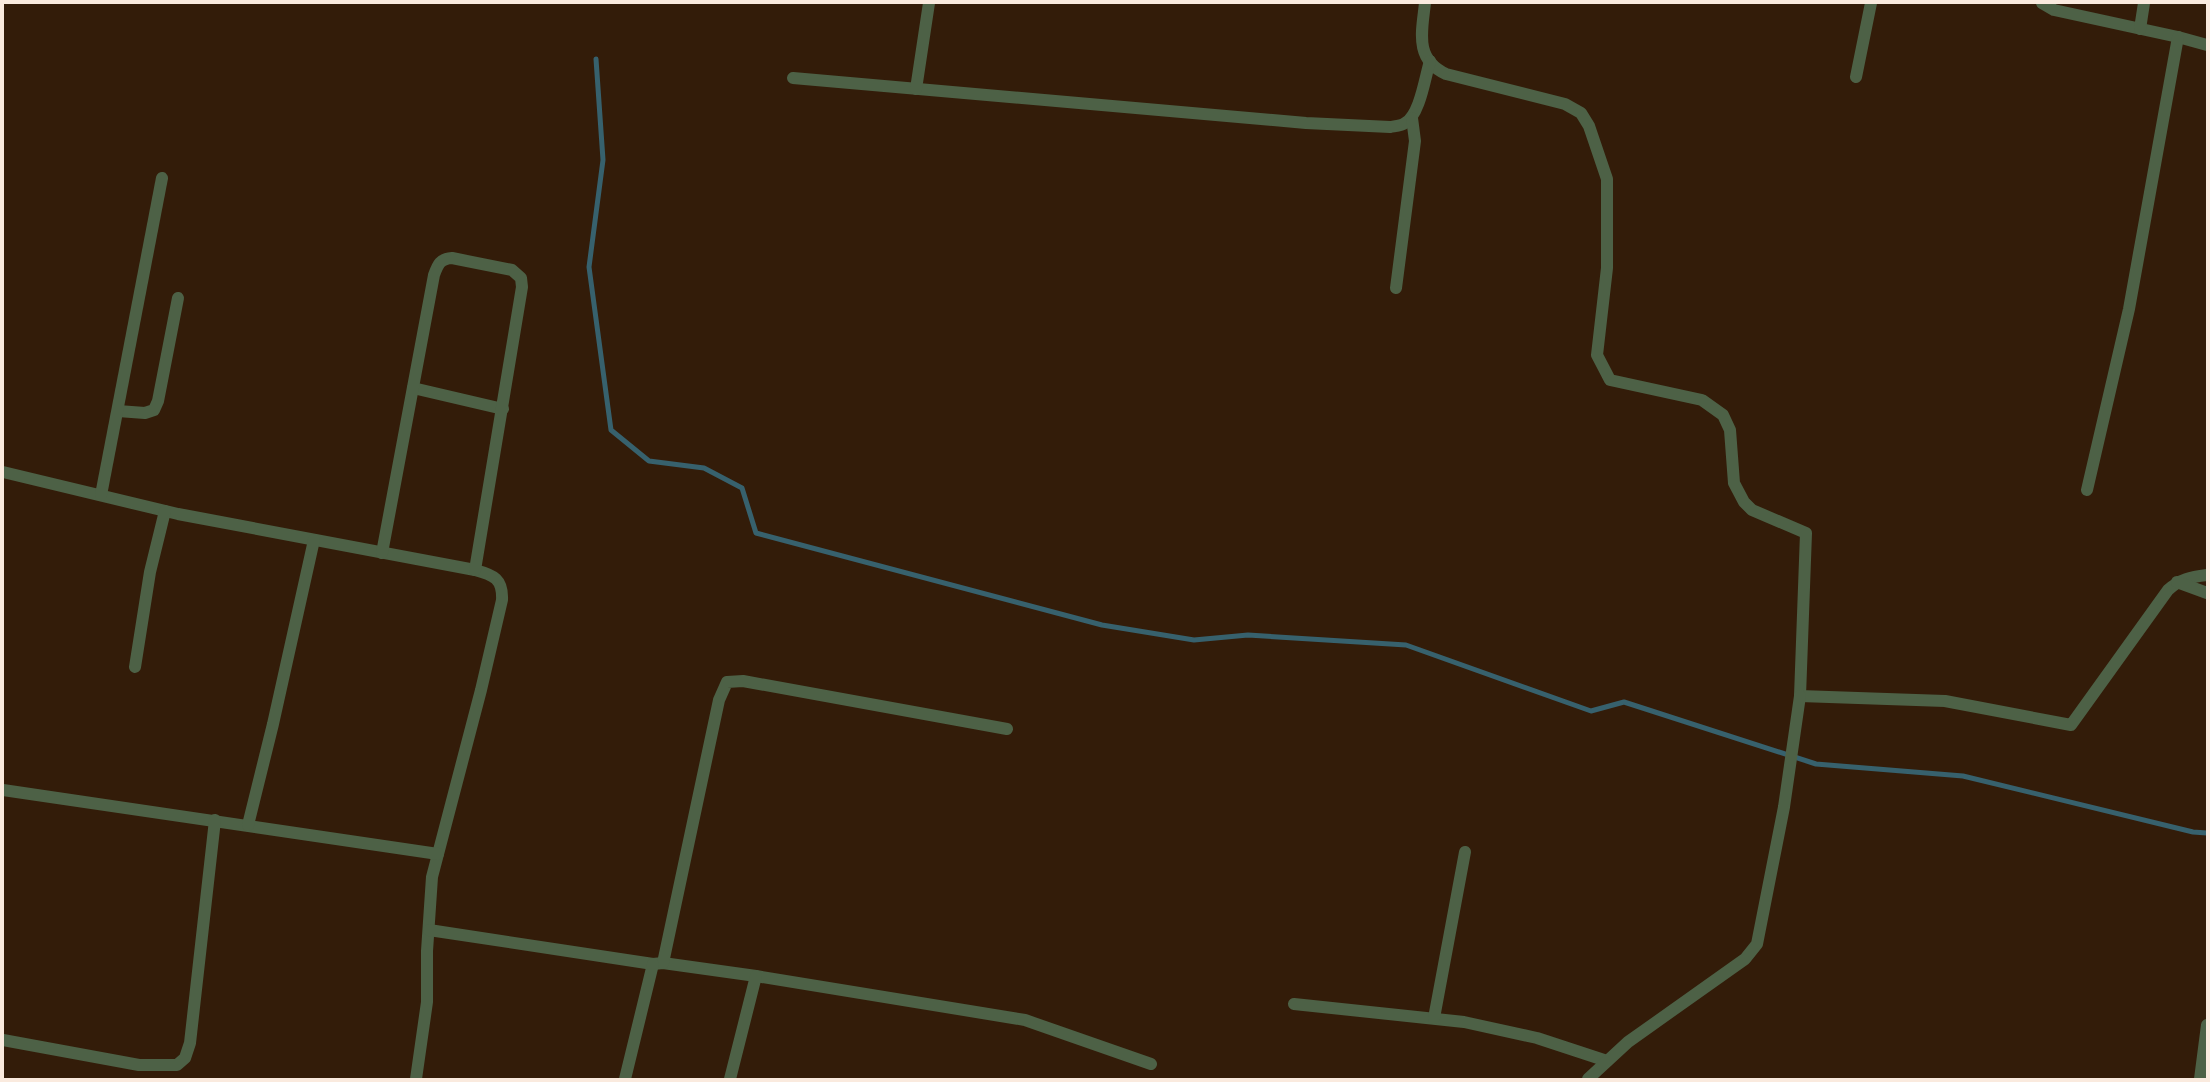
<svg xmlns="http://www.w3.org/2000/svg" width="2210" height="1082" font-family="Overpass,sans-serif">
<style>
.lines{fill:none;stroke-linecap:round;stroke-linejoin:round}
.stream{stroke:#37616d;stroke-width:5}
.minor{stroke:#4d6146;stroke-width:12}
</style>
<rect width="100%" height="100%" fill="#331c09"/>
<g class="lines">
<polyline class="stream" points="596,59 603,160 589,267 611,430 649,461 704,468 742,488 756,533 1102,625 1194,640 1248,635 1406,645 1591,711 1624,702 1816,764 1963,776 2193,832 2207,833"/>
<g class="minor">
<path d="M1425,3C1422,31 1414,59 1446,74L1565,104L1581,113L1589,126L1607,179V268L1597,355L1610,380L1702,400L1723,415L1730,430L1734,483L1744,502L1752,510L1806,533L1800,696L1945,701L2071,725L2168,590C2180,579 2191,577 2207,575"/>
<polyline points="2042,3 2054,10 2178,37 2207,45"/>
<polyline points="2140,29 2144,3"/>
<polyline points="1856,77 1871,3"/>
<path d="M793,78L1306,123L1390,127C1395,126 1401,126 1405,123C1420,115 1425,77 1430,61"/>
<polyline points="916,89 929,3"/>
<polyline points="1396,288 1415,141 1412,118"/>
<polyline points="413,388 503,409"/>
<polyline points="118,411 145,413 154,410 158,401 178,298"/>
<path d="M3,472L178,514L475,570C494,575 503,579 502,600L481,690L432,877L427,951V1002L416,1079"/>
<polyline points="2087,490 2129,309 2178,37"/>
<polyline points="101,495 162,178"/>
<path d="M382,553L434,275C438,264 440,259 452,258L512,270L521,278L522,287L475,570"/>
<polyline points="2177,582 2207,593"/>
<polyline points="135,667 150,572 165,511"/>
<polyline points="3,790 438,854"/>
<polyline points="248,825 273,724 314,540"/>
<polyline points="429,930 653,964 663,963 756,976 1025,1020 1151,1064"/>
<polyline points="663,963 719,700 727,682 743,681 1007,729"/>
<polyline points="1294,1004 1464,1022 1537,1038 1607,1061"/>
<polyline points="1434,1018 1465,852"/>
<polyline points="3,1040 139,1065 177,1065 185,1058 190,1043 215,820"/>
<polyline points="625,1079 653,964"/>
<polyline points="730,1079 756,976"/>
<polyline points="1588,1079 1628,1042 1745,959 1757,944 1784,807 1800,696"/>
<polyline points="2200,1079 2207,1025"/>
</g>
</g>
<rect width="2210" height="1082" fill="none" stroke="#faeade" stroke-width="8"/>
</svg>
